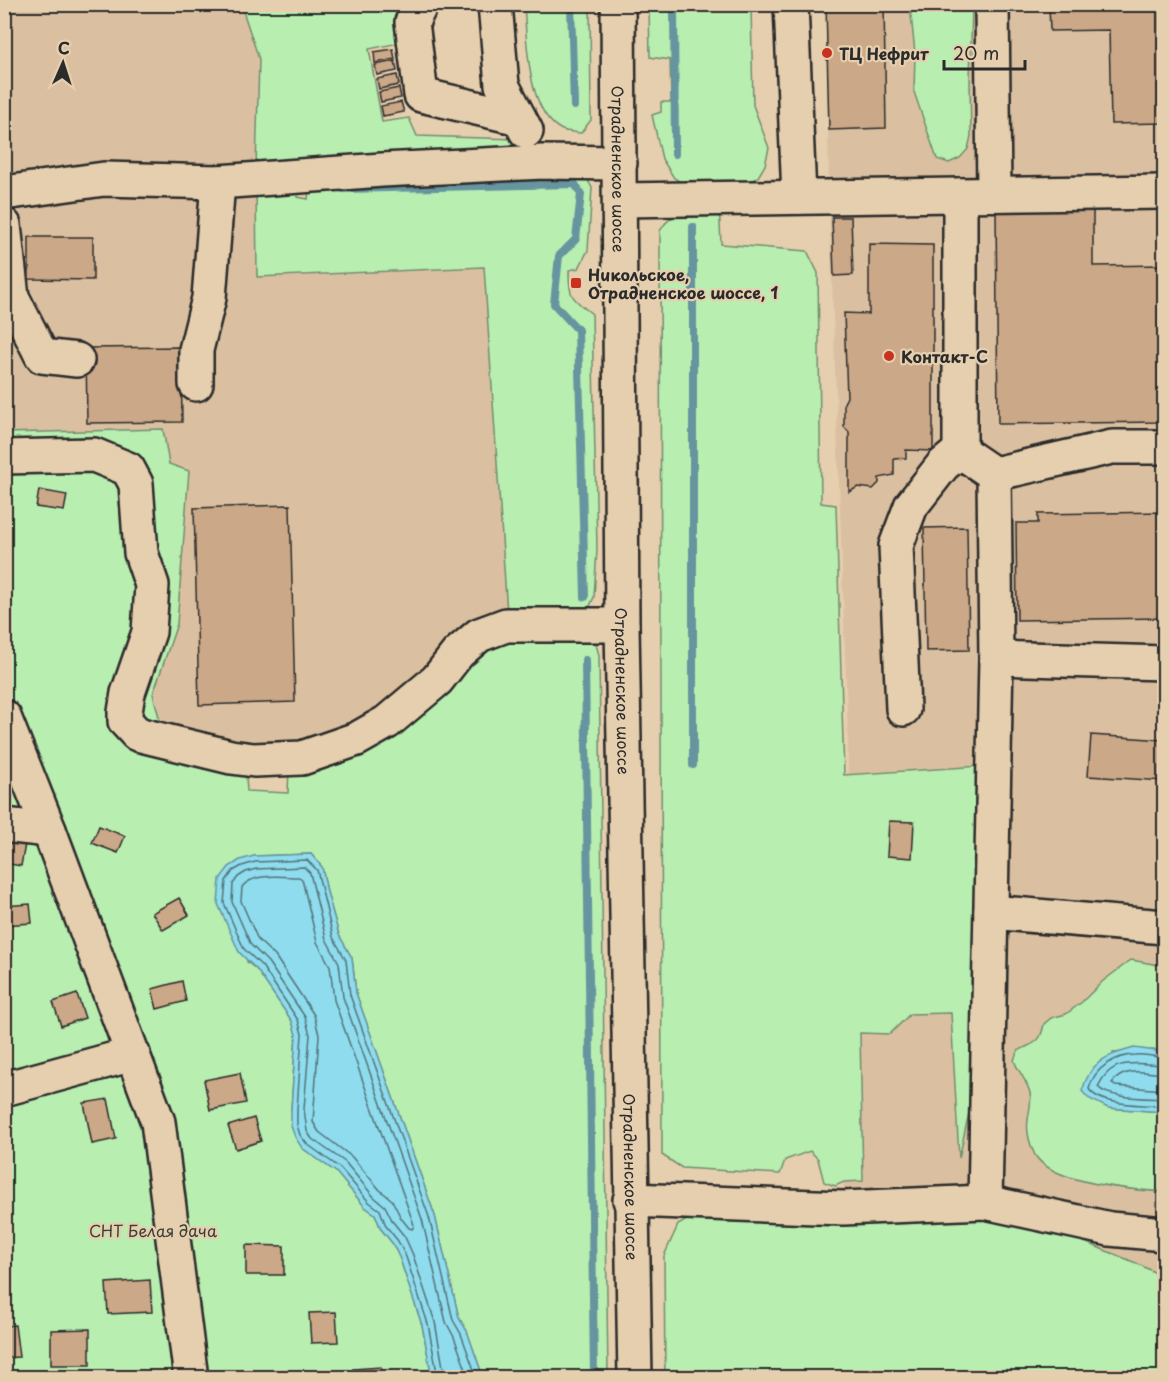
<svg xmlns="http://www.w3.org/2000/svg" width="1169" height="1382" font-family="'Playpen Sans',sans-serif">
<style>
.built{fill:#dac0a0}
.green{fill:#b8eeb0;stroke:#728c6e;stroke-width:1.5}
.water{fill:#8edced;stroke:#66959f;stroke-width:1.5}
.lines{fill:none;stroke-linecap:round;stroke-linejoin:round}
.shore{stroke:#537279;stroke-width:1.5}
.stream{stroke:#66959f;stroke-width:8}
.building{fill:#cba887;stroke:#2b2b2b;stroke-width:1.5}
.minor-casing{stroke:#2b2b2b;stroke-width:38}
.major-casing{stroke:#2b2b2b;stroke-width:38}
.minor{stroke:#e6cfae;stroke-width:33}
.major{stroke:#e6cfae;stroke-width:33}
.poi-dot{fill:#c8321e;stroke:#e6cfae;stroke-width:2}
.labels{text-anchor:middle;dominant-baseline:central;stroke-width:4.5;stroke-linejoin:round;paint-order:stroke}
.poi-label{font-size:16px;font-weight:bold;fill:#2b2b2b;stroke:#e6cfae;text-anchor:start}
.street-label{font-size:16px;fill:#2b2b2b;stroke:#e6cfae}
.park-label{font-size:16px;fill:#393e38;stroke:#e6cfae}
</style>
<rect width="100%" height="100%" fill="#e6cfae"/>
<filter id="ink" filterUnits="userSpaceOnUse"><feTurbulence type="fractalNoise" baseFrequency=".0167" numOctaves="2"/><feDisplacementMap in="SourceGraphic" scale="12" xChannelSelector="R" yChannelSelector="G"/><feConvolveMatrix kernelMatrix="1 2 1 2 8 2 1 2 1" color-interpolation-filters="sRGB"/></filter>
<g filter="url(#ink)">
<g class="built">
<polygon points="4,5 241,5 259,59 256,169 257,277 484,267 507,613 336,737 298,745 259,742 199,733 161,725 153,694 177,624 169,464 162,429 5,433"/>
<polygon points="826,5 1164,5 1164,1353 843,1208 848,741 829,197"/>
</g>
<g class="green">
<polygon points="241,5 397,5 400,21 399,43 369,49 382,122 409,118 417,136 517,139 520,143 519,151 256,169 259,59"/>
<path d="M524,5H590L591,120L581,133C575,132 568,132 562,130C526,112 527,39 524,5Z"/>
<polygon points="649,5 751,5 753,105 769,148 765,165 758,177 743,185 689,187 674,178 662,159 652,115 661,112 661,102 671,102 670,60 650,57"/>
<polygon points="910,5 972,5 970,82 971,136 968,149 960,158 949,163 937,159 914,92 915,53"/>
<path d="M584,173L592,188L588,250L579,268L569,270C569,298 571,297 592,314L597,549L594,597L589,608L584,612L507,613L484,267L257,277L256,186H296L298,197L308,199L309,191Z"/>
<path d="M719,203L721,244L807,251L818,273L821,503L836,505L844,775L982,766L977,1076L959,1158L951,1013L910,1014L890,1034L860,1033L863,1181L844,1182L835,1186L824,1182L818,1159L810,1151L785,1160L780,1174L682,1168L662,1155L660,231C671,210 697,207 719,203Z"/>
<polygon points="163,429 169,464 189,471 177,624 153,694 161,725 221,765 246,777 247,791 288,793 289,767 485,647 511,636 595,641 599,655 608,1377 483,1377 467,1331 459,1318 435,1216 356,993 352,958 339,935 327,892 322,867 311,854 254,856 247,962 257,970 292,1021 296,1034 291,1109 302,1148 336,1172 365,1207 375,1214 381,1229 393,1244 400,1259 422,1325 432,1377 5,1377 4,433"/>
<path d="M1131,960L1164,966V1052L1155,1050L1113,1053L1108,1108L1164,1112V1192C1134,1190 1052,1184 1035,1155C1030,1146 1026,1131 1028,1120C1029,1111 1032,1102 1030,1093C1027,1080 1018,1072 1014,1060L1018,1051C1034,1042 1040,1045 1044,1024L1051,1018L1066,1014L1082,1002L1103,981Z"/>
<polygon points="697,1214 972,1216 1060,1232 1136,1263 1164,1277 1164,1377 665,1377 664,1256 678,1225"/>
</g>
<g class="water">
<polygon points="311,854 322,867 327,892 339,935 352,958 356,993 435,1216 459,1318 467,1331 483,1377 432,1377 422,1325 400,1259 393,1244 381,1229 375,1214 365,1207 336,1172 302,1148 295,1137 291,1126 291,1109 296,1035 292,1021 257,970 239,952 218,904 220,879 229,867 240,860 254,856"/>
<path d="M1134,1048L1164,1052V1112L1108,1108L1088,1098L1082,1091C1091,1060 1106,1056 1134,1048Z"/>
</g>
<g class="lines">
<g class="shore">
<path d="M299,877L302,879L317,942L330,966L334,1000L413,1222L414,1226L412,1229L409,1228L401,1218L392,1200L380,1190L352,1157L319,1132L313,1122L319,1035L314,1015L275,956L258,940L241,901L242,887C253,872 283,877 299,877Z"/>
<path d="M1164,1058C1155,1057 1145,1054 1136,1055C1115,1055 1094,1068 1089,1089C1099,1106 1145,1105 1164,1106"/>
<path d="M1164,1065C1137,1064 1112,1056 1098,1087C1108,1099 1148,1098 1164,1099"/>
<path d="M1164,1074C1147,1073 1124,1066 1112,1083L1115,1086L1164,1090"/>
<polyline points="438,1378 428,1324 406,1257 398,1241 386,1226 380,1210 369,1202 340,1168 307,1144 300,1135 297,1125 297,1110 302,1034 298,1020 262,966 244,949 224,903 226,881 233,871 242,866 255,862 307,860 317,870 333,937 346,960 350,995 429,1217 453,1320 461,1334 477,1378"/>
<polyline points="445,1378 435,1322 413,1255 405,1237 393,1222 385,1206 374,1197 345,1162 312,1139 307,1131 304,1109 310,1035 305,1017 268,962 251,945 232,902 233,884 238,877 246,872 256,869 304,867 310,873 326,939 339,963 343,997 422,1219 446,1322 454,1337 469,1378"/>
</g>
<g class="stream">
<polyline points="571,4 574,106"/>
<polyline points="674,4 675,154"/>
<polyline points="343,189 575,184 581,194 576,239 559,256 554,304 578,330 585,597"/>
<polyline points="585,660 594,1378"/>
<polyline points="693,765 693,227"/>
</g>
</g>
<g class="building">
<polygon points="826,4 884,4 886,128 829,130"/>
<polygon points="1049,4 1164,4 1164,123 1111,124 1109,30 1050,31"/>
<polygon points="393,49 395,59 375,63 374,52"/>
<polygon points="395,61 397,71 377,75 375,65"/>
<polygon points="397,75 399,85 379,89 377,79"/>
<polygon points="399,88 401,98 381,102 379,92"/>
<polygon points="401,102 404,112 383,116 381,106"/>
<polygon points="1093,210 1093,266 1164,265 1164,422 998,424 996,211"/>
<polygon points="832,217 851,217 853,275 834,276"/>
<polygon points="29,237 93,237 93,280 29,279"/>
<polygon points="869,244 933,245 933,451 906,450 906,458 894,459 894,475 879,478 879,483 873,489 858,487 849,492 849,432 844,427 844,403 847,397 844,313 869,314"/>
<polygon points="181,347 182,422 87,423 86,348"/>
<polygon points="39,490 67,495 64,511 36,507"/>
<polygon points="290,505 295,702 199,705 194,508"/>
<polygon points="1164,512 1164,618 1017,620 1016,523 1038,523 1038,514"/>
<polygon points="967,527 969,650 926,651 924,528"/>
<polygon points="1091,735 1164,740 1164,781 1088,776"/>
<polygon points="889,821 914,822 912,858 887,856"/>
<polygon points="99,826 125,836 118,853 92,843"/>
<polygon points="4,836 26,839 21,866 4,863"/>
<polygon points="179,898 189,915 163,930 152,913"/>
<polygon points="30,904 32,923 4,925 4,906"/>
<polygon points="182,981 186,1001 157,1009 152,989"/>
<polygon points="77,994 85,1018 61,1026 53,1002"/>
<polygon points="240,1073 246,1103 210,1110 204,1080"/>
<polygon points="108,1099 116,1139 92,1144 84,1103"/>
<polygon points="254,1118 261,1141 236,1149 228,1126"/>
<polygon points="246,1245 284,1246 284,1275 246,1275"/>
<polygon points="150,1280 152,1312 108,1314 106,1283"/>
<polygon points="336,1312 338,1342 311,1343 309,1313"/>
<polygon points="15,1325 19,1357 4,1358 4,1326"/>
<polygon points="90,1329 90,1365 51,1365 51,1330"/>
<polygon points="381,1367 381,1378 354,1378 353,1369"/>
</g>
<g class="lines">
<defs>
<g id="minor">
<polyline points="421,4 412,22 421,95 519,118"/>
<polyline points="495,4 502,85 526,131"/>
<polyline points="791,4 799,197"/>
<polyline points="992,4 994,194"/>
<polyline points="4,193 104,179 218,182 382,170 543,162 620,163"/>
<polyline points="960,195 960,451 994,474 996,658 985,1202"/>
<polyline points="621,200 1164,192"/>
<polyline points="4,225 12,297 42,356 77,360"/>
<polyline points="196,384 196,350 209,298 218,182"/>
<polyline points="4,457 94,455 128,469 136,484 141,553 152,585 149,632 128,693 125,712 125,721 137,734 231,757 254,760 302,758 357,739 387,722 437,680 458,653 479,635 506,625 622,625"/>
<polyline points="994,474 1112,447 1164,447"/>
<polyline points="996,658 1164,663"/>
<polyline points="903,709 896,546 911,506 943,465 960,451"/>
<polyline points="4,717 49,830 158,1122 191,1378"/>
<polyline points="4,825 49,830"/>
<polyline points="991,912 1164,927"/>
<polyline points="4,1089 133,1054"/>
<polyline points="630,1200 843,1208 985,1202 1110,1229 1164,1234"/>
</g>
<g id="major">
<path id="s1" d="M618,4L622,625L635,1378"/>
</g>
</defs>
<use href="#minor" class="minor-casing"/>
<use href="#major" class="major-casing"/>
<use href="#minor" class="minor"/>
<use href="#major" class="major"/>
</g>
</g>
<g class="poi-dot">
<circle cx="827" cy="53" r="6"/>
<rect x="570" y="277" width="12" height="12" rx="3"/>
<circle cx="889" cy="356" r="6"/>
</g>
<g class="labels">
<g class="poi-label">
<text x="839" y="53">ТЦ Нефрит</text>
<text x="588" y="274">Никольское,<tspan x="588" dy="18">Отрадненское шоссе, 1</tspan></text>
<text x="901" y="356">Контакт-С</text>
</g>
<g class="street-label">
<text stroke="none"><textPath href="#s1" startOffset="165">Отрадненское шоссе</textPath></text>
<text stroke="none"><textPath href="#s1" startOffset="687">Отрадненское шоссе</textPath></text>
<text stroke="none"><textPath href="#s1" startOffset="1173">Отрадненское шоссе</textPath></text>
</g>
<g class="park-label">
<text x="153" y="1230">СНТ Белая дача</text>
</g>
</g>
<rect width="1169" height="1382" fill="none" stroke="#e6cfae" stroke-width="24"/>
<rect x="12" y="12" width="1145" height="1358" fill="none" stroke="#2b2b2b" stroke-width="2" filter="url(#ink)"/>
<g transform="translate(63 63) rotate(3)" stroke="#e6cfae" stroke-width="4.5" paint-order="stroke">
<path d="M0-4.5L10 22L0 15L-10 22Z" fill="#2b2b2b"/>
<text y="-9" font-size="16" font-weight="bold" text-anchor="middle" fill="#2b2b2b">С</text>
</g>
<path d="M944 60v9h81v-9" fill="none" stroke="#2b2b2b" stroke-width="3"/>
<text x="953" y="60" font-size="18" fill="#2b2b2b" stroke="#e6cfae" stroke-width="4.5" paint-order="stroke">20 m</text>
</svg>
